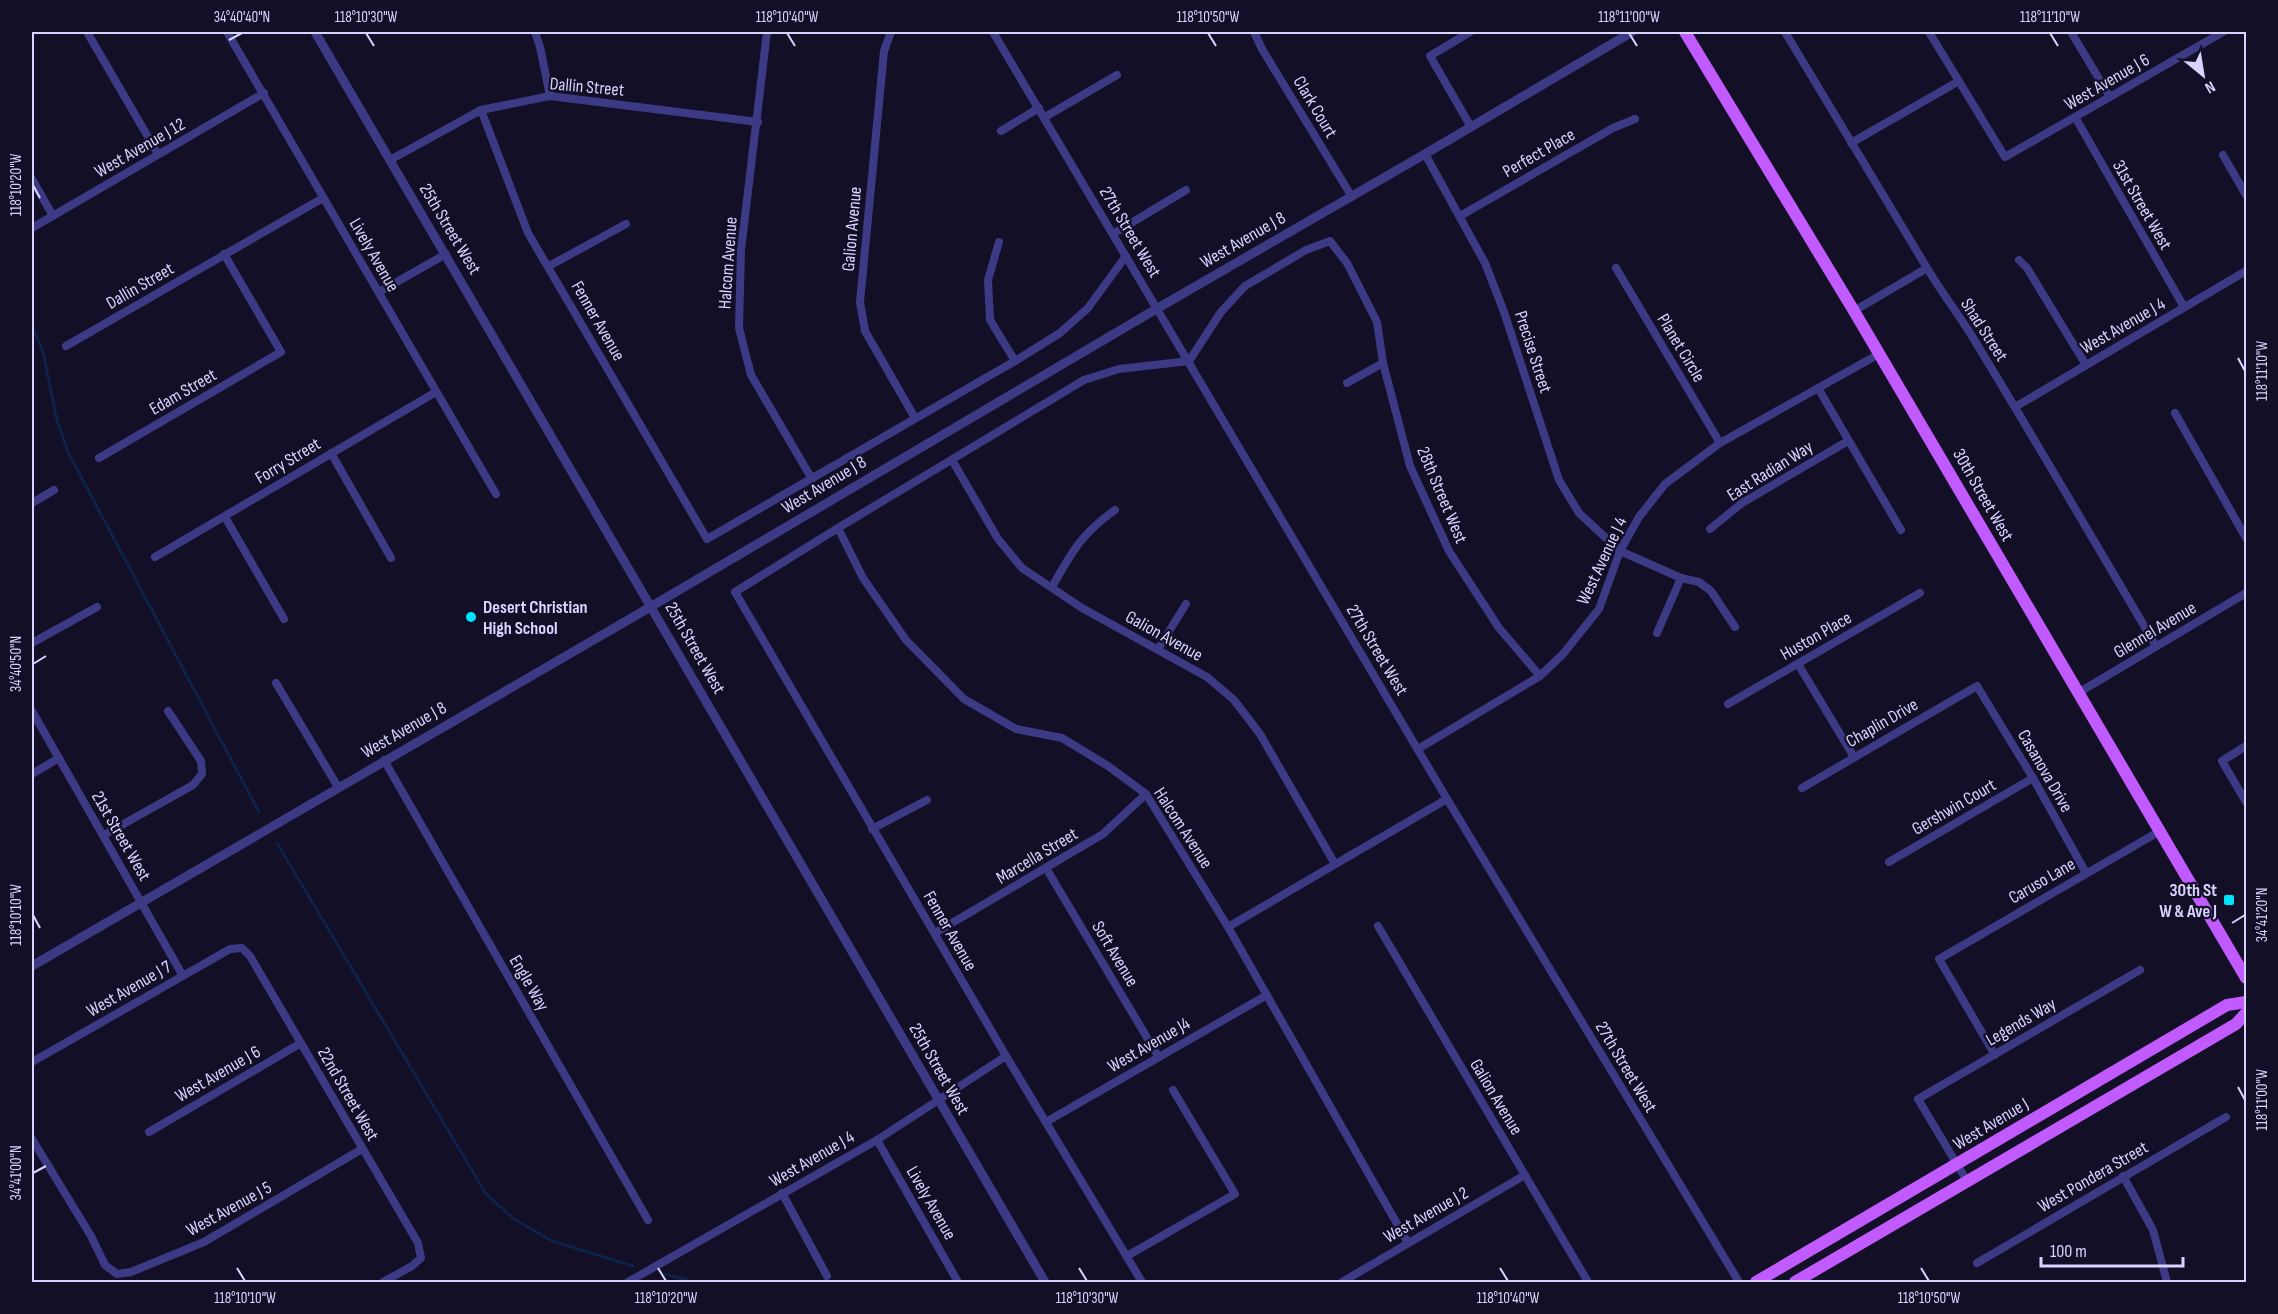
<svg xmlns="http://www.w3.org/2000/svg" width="2278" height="1314" font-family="'Sofia Sans Condensed',sans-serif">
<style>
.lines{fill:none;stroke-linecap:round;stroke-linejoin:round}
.stream{stroke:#0c2248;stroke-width:3}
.minor{stroke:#3d3a85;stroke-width:8}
.tertiary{stroke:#3d3a85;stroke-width:9}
.primary{stroke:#c25bff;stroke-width:12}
.ticks{fill:none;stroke:#d9d4ff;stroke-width:2}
.poi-dot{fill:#00e5ff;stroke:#130f26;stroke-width:2}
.labels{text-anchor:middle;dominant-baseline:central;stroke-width:4.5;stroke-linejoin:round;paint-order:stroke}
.street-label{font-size:18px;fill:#d9d4ff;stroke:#130f26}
.poi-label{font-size:18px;font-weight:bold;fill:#d9d4ff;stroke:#130f26;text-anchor:start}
.neatline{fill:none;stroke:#d9d4ff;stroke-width:2}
.ticks-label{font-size:15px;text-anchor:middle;fill:#d9d4ff}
</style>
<rect width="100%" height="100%" fill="#130f26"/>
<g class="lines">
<g class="stream">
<polyline points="32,325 43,352 57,421 69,454 259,812"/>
<polyline points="277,843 486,1194 514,1219 552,1241 633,1266"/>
<polyline points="665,1274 694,1282"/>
</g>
<g class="minor">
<polyline points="87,32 158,154"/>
<polyline points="227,32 496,494"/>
<polyline points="535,32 540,47 550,96"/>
<polyline points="767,32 741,250 739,328 751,375 812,479"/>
<polyline points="891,32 884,51 860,302 865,331 915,418"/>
<polyline points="993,32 1447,799 1739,1282"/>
<polyline points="1254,32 1262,49 1352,197"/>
<polyline points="1470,32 1430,56 1471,127"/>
<path d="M1785,32L1927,268C1940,290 1956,311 1970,333C2033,436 2094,541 2156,646"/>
<polyline points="1929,32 2005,157 2223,32"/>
<polyline points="2071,32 2110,97"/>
<polyline points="481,110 528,233 707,539 1015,361 1060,333 1088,308 1126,256"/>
<polyline points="1045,117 1117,75"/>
<polyline points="2075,117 2184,307"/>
<polyline points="1001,131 1039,108"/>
<polyline points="1851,143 1959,81"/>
<polyline points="1425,154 1485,263 1504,312 1559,480 1579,513 1620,551 1681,578 1699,582 1711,591 1735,627"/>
<polyline points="2223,155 2246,195"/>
<polyline points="390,160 481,110 550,96 758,122"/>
<polyline points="32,179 53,216"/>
<polyline points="1460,216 1613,128 1635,119"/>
<polyline points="32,228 264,93"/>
<polyline points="1113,234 1186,190"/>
<polyline points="999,242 988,280 990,320 1015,361"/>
<polyline points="2019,260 2027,268 2086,365"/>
<polyline points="549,266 626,224"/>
<polyline points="1616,268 1720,443"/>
<polyline points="379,292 446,254"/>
<polyline points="1854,311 1927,268"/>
<polyline points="66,346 323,198"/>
<polyline points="1347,383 1383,363"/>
<polyline points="1818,388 1901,530"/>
<polyline points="2015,407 2246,271"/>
<polyline points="2175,413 2246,538"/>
<polyline points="331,453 391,558"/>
<polyline points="99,458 281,352 224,254"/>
<polyline points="952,460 998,539 1022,568 1082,608 1207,677 1234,700 1260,734 1335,864"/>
<polyline points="32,503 54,490"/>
<polyline points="225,517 284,619"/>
<polyline points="838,528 863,578 906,640 964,699 1016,729 1062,738 1108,766 1146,794 1228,927 1408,1243"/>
<polyline points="1710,529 1742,503 1848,441"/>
<polyline points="155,557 436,392"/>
<path d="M1052,587C1072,552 1081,534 1115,510"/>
<polyline points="1657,633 1681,578"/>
<polyline points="32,643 97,607"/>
<polyline points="1158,649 1186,604"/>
<polyline points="1798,664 1854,757"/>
<polyline points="276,683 338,787"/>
<polyline points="2078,693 2246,593"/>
<polyline points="1728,704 1920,593"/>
<polyline points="32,711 183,976"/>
<polyline points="2246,746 2222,761 2246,802"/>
<polyline points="1418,749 1540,676 1563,654 1599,609 1620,551 1639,517 1665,484 1720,443 1879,354"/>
<polyline points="384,760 648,1220"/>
<polyline points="32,774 59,758"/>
<polyline points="1802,788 1977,686 2033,778 2086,873"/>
<polyline points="872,829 927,800"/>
<polyline points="104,835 193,785 202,774 201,761 168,711"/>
<polyline points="1889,862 2033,778"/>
<polyline points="1046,868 1158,1056"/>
<polyline points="1378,926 1588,1282"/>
<polyline points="1228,927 1447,799"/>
<polyline points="935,933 1103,834 1146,794"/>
<polyline points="1995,1055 1939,959 2160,831"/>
<polyline points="32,1062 230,949 242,948 250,956 418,1243 421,1258 412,1266 383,1282"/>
<polyline points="1046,1122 1267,995"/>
<polyline points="149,1132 301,1043"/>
<polyline points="32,1139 91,1236 105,1265 117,1274 131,1272 204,1242 362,1149"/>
<polyline points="877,1140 958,1282"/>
<polyline points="2123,1176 2153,1230 2167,1282"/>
<polyline points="1967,1181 1918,1099 2140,970"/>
<polyline points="782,1193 827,1276"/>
<polyline points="1127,1256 1235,1194 1173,1090"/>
<polyline points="1977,1263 2226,1117"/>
<polyline points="628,1282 877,1140 1006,1056"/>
<polyline points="1142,1282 1006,1056 735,592 838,528 1084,380 1119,369 1189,361 1221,312 1245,286 1306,250 1330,241 1347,263 1377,322 1383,363 1410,466 1449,551 1499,628 1540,676"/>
<polyline points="1342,1282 1525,1175"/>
</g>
<g class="tertiary">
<polyline points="315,32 1045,1282"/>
<polyline points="32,966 652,606 1158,308 1425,154 1632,32"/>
</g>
<g class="primary">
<polyline points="1685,32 1854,311 2246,978"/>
<polyline points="1756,1282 2227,1005 2246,1002"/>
<polyline points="1795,1282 2236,1024 2246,1013"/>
</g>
</g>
<path class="ticks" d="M366,33L374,46M787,33L795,46M1208,33L1216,46M1629,33L1637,46M2050,33L2058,46M229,40L242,33M33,185L40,198M2238,358L2245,371M33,664L46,656M33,915L40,928M2232,923L2245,915M2238,1087L2245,1100M33,1173L46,1166M237,1268L245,1281M658,1268L666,1281M1079,1268L1087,1281M1500,1268L1508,1281M1921,1268L1929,1281"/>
<g class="poi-dot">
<circle cx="471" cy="617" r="6"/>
<rect x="2223" y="894" width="12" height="12" rx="3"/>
</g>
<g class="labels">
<g class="street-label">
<text transform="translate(2107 82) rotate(-30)">West Avenue J 6</text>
<text transform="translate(587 87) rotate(5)">Dallin Street</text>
<text transform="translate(1315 107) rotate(59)">Clark Court</text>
<text transform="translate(140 148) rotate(-30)">West Avenue J 12</text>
<text transform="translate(1539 153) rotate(-30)">Perfect Place</text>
<text transform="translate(2142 205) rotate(60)">31st Street West</text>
<text transform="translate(450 229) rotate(59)">25th Street West</text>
<text transform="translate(852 229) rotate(-85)">Galion Avenue</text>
<text transform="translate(1130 232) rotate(59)">27th Street West</text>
<text transform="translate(1243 240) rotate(-30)">West Avenue J 8</text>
<text transform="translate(374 255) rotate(60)">Lively Avenue</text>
<text transform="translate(728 263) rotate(-86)">Halcom Avenue</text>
<text transform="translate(140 286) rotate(-30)">Dallin Street</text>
<text transform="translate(598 321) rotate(60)">Fenner Avenue</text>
<text transform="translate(2123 326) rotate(-30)">West Avenue J 4</text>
<text transform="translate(1984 330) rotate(57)">Shad Street</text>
<text transform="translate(1681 348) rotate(59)">Planet Circle</text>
<text transform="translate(1533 352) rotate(72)">Precise Street</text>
<text transform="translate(183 392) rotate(-30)">Edam Street</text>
<text transform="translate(288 461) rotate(-31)">Forry Street</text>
<text transform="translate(1770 471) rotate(-32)">East Radian Way</text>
<text transform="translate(824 485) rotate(-31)">West Avenue J 8</text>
<text transform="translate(1442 495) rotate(67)">28th Street West</text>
<text transform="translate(1983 495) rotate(60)">30th Street West</text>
<text transform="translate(1602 561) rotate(-65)">West Avenue J 4</text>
<text transform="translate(2155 630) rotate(-31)">Glennel Avenue</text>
<text transform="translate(1164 636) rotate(29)">Galion Avenue</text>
<text transform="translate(1816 636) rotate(-30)">Huston Place</text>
<text transform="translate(695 648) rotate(60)">25th Street West</text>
<text transform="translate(1377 650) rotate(59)">27th Street West</text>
<text transform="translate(1882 723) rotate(-30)">Chaplin Drive</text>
<text transform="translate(404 730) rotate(-30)">West Avenue J 8</text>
<text transform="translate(2045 771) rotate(60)">Casanova Drive</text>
<text transform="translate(1954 807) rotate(-30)">Gershwin Court</text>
<text transform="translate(1183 828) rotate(57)">Halcom Avenue</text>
<text transform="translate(121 836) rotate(60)">21st Street West</text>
<text transform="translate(1037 856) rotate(-31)">Marcella Street</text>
<text transform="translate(2042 881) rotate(-30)">Caruso Lane</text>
<text transform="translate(950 931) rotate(60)">Fenner Avenue</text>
<text transform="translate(1115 954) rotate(59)">Soft Avenue</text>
<text transform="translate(529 983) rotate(60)">Engle Way</text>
<text transform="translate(129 989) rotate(-30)">West Avenue J 7</text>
<text transform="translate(2021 1022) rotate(-30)">Legends Way</text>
<text transform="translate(1149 1045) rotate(-30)">West Avenue J4</text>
<text transform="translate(1626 1067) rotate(59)">27th Street West</text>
<text transform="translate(939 1069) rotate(60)">25th Street West</text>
<text transform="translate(218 1074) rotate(-30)">West Avenue J 6</text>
<text transform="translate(348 1094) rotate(60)">22nd Street West</text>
<text transform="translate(1496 1097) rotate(59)">Galion Avenue</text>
<text transform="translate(1991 1124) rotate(-31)">West Avenue J</text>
<text transform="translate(812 1159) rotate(-30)">West Avenue J 4</text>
<text transform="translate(2093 1177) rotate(-30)">West Pondera Street</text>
<text transform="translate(931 1203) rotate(60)">Lively Avenue</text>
<text transform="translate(229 1209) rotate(-29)">West Avenue J 5</text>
<text transform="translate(1426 1215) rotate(-30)">West Avenue J 2</text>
</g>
<g class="poi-label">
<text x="483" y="607">Desert Christian<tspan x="483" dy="21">High School</tspan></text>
<text x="2217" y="890" text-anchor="end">30th St<tspan x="2217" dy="21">W &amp; Ave J</tspan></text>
</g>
</g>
<rect width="2278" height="1314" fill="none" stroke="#130f26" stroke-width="66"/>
<g transform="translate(2203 75) rotate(150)" stroke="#130f26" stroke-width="4.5" paint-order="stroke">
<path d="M0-4.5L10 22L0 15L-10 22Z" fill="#d9d4ff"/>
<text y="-9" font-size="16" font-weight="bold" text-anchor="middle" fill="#d9d4ff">N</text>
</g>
<path d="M2041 1257v9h142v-9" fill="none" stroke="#d9d4ff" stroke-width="3"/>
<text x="2050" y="1257" font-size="18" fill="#d9d4ff" stroke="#130f26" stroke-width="4.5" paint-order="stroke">100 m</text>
<rect x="33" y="33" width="2212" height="1248" class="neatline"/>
<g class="ticks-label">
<text x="242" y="22">34°40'40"N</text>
<text x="366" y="22">118°10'30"W</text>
<text x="787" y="22">118°10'40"W</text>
<text x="1208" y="22">118°10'50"W</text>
<text x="1629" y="22">118°11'00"W</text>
<text x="2050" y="22">118°11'10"W</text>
<text transform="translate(16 185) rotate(-90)" y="5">118°10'20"W</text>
<text transform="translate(2262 371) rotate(-90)" y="5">118°11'10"W</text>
<text transform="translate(16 664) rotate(-90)" y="5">34°40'50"N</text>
<text transform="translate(16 915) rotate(-90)" y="5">118°10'10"W</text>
<text transform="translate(2262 915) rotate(-90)" y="5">34°41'20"N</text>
<text transform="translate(2262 1100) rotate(-90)" y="5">118°11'00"W</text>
<text transform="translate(16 1173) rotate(-90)" y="5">34°41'00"N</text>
<text x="245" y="1303">118°10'10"W</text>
<text x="666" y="1303">118°10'20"W</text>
<text x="1087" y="1303">118°10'30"W</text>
<text x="1508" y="1303">118°10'40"W</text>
<text x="1929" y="1303">118°10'50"W</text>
</g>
</svg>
